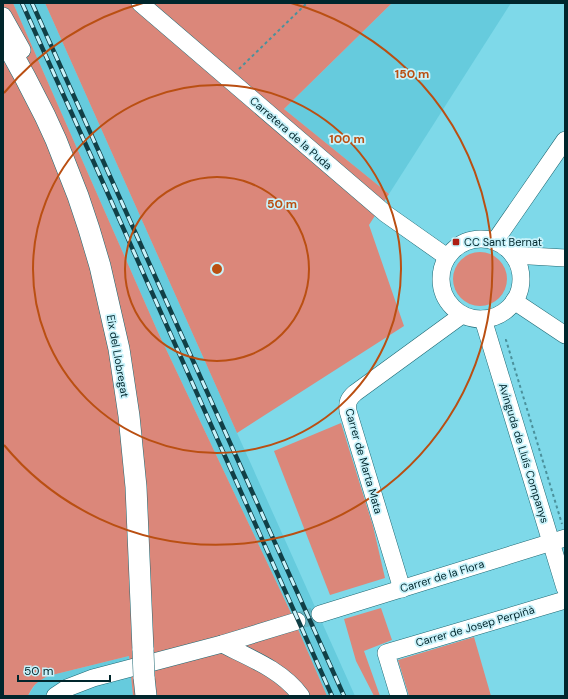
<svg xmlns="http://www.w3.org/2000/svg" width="568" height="699" font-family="'DM Sans',sans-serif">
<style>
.built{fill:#66cbdd}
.green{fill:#db877a}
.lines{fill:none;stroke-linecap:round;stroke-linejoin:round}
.minor-tunnel{stroke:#65b5c3;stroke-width:17;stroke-dasharray:17 8;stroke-linecap:butt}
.minor-casing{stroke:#1d6772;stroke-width:18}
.major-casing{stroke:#1d6772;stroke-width:22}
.path{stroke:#4b919c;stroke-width:2;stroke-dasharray:3 3;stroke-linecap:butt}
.minor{stroke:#fff;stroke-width:17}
.major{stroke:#fff;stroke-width:21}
.rail-casing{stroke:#113f46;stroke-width:4.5}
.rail{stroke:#c8f2fa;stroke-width:3;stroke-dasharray:9;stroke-linecap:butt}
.major-bridge-casing{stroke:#1d6772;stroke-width:22;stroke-linecap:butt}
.major-bridge{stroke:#fff;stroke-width:21}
.ring{fill:none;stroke:#ba4f12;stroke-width:2}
.poi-dot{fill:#ad1d13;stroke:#c8f2fa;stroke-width:1.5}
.labels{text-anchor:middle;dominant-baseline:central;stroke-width:3.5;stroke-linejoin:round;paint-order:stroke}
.street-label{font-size:11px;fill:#00262c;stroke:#c8f2fa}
.poi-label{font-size:11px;fill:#00262c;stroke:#c8f2fa;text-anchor:start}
.centre{fill:#ba4f12;stroke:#c8f2fa;stroke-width:2}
.ring-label{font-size:12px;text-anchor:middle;font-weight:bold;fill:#ba4f12;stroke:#c8f2fa;stroke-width:3.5;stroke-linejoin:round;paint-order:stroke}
</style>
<rect width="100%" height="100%" fill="#7ed9e9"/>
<g class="built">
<polygon points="13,3 45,3 237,433 355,696 327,696 291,613 157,330"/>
<polygon points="392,3 511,3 389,194 284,109"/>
<polygon points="129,656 133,696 28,696 31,691 37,682 48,676"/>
</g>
<g class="green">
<path d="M3,3H13L157,330L291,613L327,696H133L129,656L48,676C37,682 34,684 28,696H3Z"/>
<polygon points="45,3 392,3 284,109 389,194 369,225 404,326 237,433"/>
<circle cx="480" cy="279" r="27"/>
<polygon points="341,423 373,526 385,578 330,595 274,451"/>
<polygon points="381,608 392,640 364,651 380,696 374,696 356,661 344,619"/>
<polygon points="474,637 491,696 409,696 398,660"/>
</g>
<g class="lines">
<polyline class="minor-tunnel" points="297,621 320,614"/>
<defs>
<g id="minor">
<polyline points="140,3 386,214 447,257"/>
<polyline points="3,16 22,50"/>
<circle cx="481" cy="279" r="40"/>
<polyline points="495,241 565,140"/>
<polyline points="513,255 565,258"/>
<polyline points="514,301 565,335"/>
<polyline points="483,319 565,588"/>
<path d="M402,589L348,411C347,403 348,399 355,393L462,315"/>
<polyline points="320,614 565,538"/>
<path d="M222,644C250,658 282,670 301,696"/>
<polyline points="55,696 67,688 93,678 222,644 297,621"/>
<polyline points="399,696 386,653 565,600"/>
</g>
<g id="major">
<polyline points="3,37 25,77 45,116 56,140 78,196 89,229 100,266 119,349 129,416 136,487 143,650"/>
<polyline points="144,677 146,696"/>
</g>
</defs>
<use href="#minor" class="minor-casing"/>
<use href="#major" class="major-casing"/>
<g class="path">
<polyline points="239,69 307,3"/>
<polyline points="505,340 506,340 562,524"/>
</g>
<use href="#minor" class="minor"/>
<use href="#major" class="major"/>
<defs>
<g id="rail">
<polyline points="22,3 100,176 332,696"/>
<polyline points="32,3 344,696"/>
</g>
</defs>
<use href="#rail" class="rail-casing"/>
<use href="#rail" class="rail"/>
<defs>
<polyline id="major-bridge" points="143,650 144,677"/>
</defs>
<use href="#major-bridge" class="major-bridge-casing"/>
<use href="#major-bridge" class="major-bridge"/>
</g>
<g class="ring">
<circle cx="217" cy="269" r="92"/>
<circle cx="217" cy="269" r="184"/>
<path d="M4 93A276 276 0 0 1 143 3M291 3A276 276 0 1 1 4 445"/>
</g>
<rect class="poi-dot" x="452" y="238" width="8" height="8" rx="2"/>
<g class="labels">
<g class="street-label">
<text transform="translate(291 133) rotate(41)">Carretera de la Puda</text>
<text transform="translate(118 356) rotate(80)">Eix del Llobregat</text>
<text transform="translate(524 453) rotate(73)">Avinguda de Lluís Companys</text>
<text transform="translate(364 461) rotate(74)">Carrer de Marta Mata</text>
<text transform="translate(442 576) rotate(-17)">Carrer de la Flora</text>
<text transform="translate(475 626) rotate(-16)">Carrer de Josep Perpiñà</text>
</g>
<g class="poi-label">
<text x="464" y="242">CC Sant Bernat</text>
</g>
</g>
<circle cx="217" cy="269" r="6" class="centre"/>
<g class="ring-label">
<text x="412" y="78">150 m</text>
<text x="347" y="143">100 m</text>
<text x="282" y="208">50 m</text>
</g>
<rect width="568" height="699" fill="none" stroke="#00262c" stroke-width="8"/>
<path d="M18 675v6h92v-6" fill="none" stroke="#00262c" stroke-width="2"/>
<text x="24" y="675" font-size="12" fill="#00262c" stroke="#c8f2fa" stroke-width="3" paint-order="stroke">50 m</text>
</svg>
